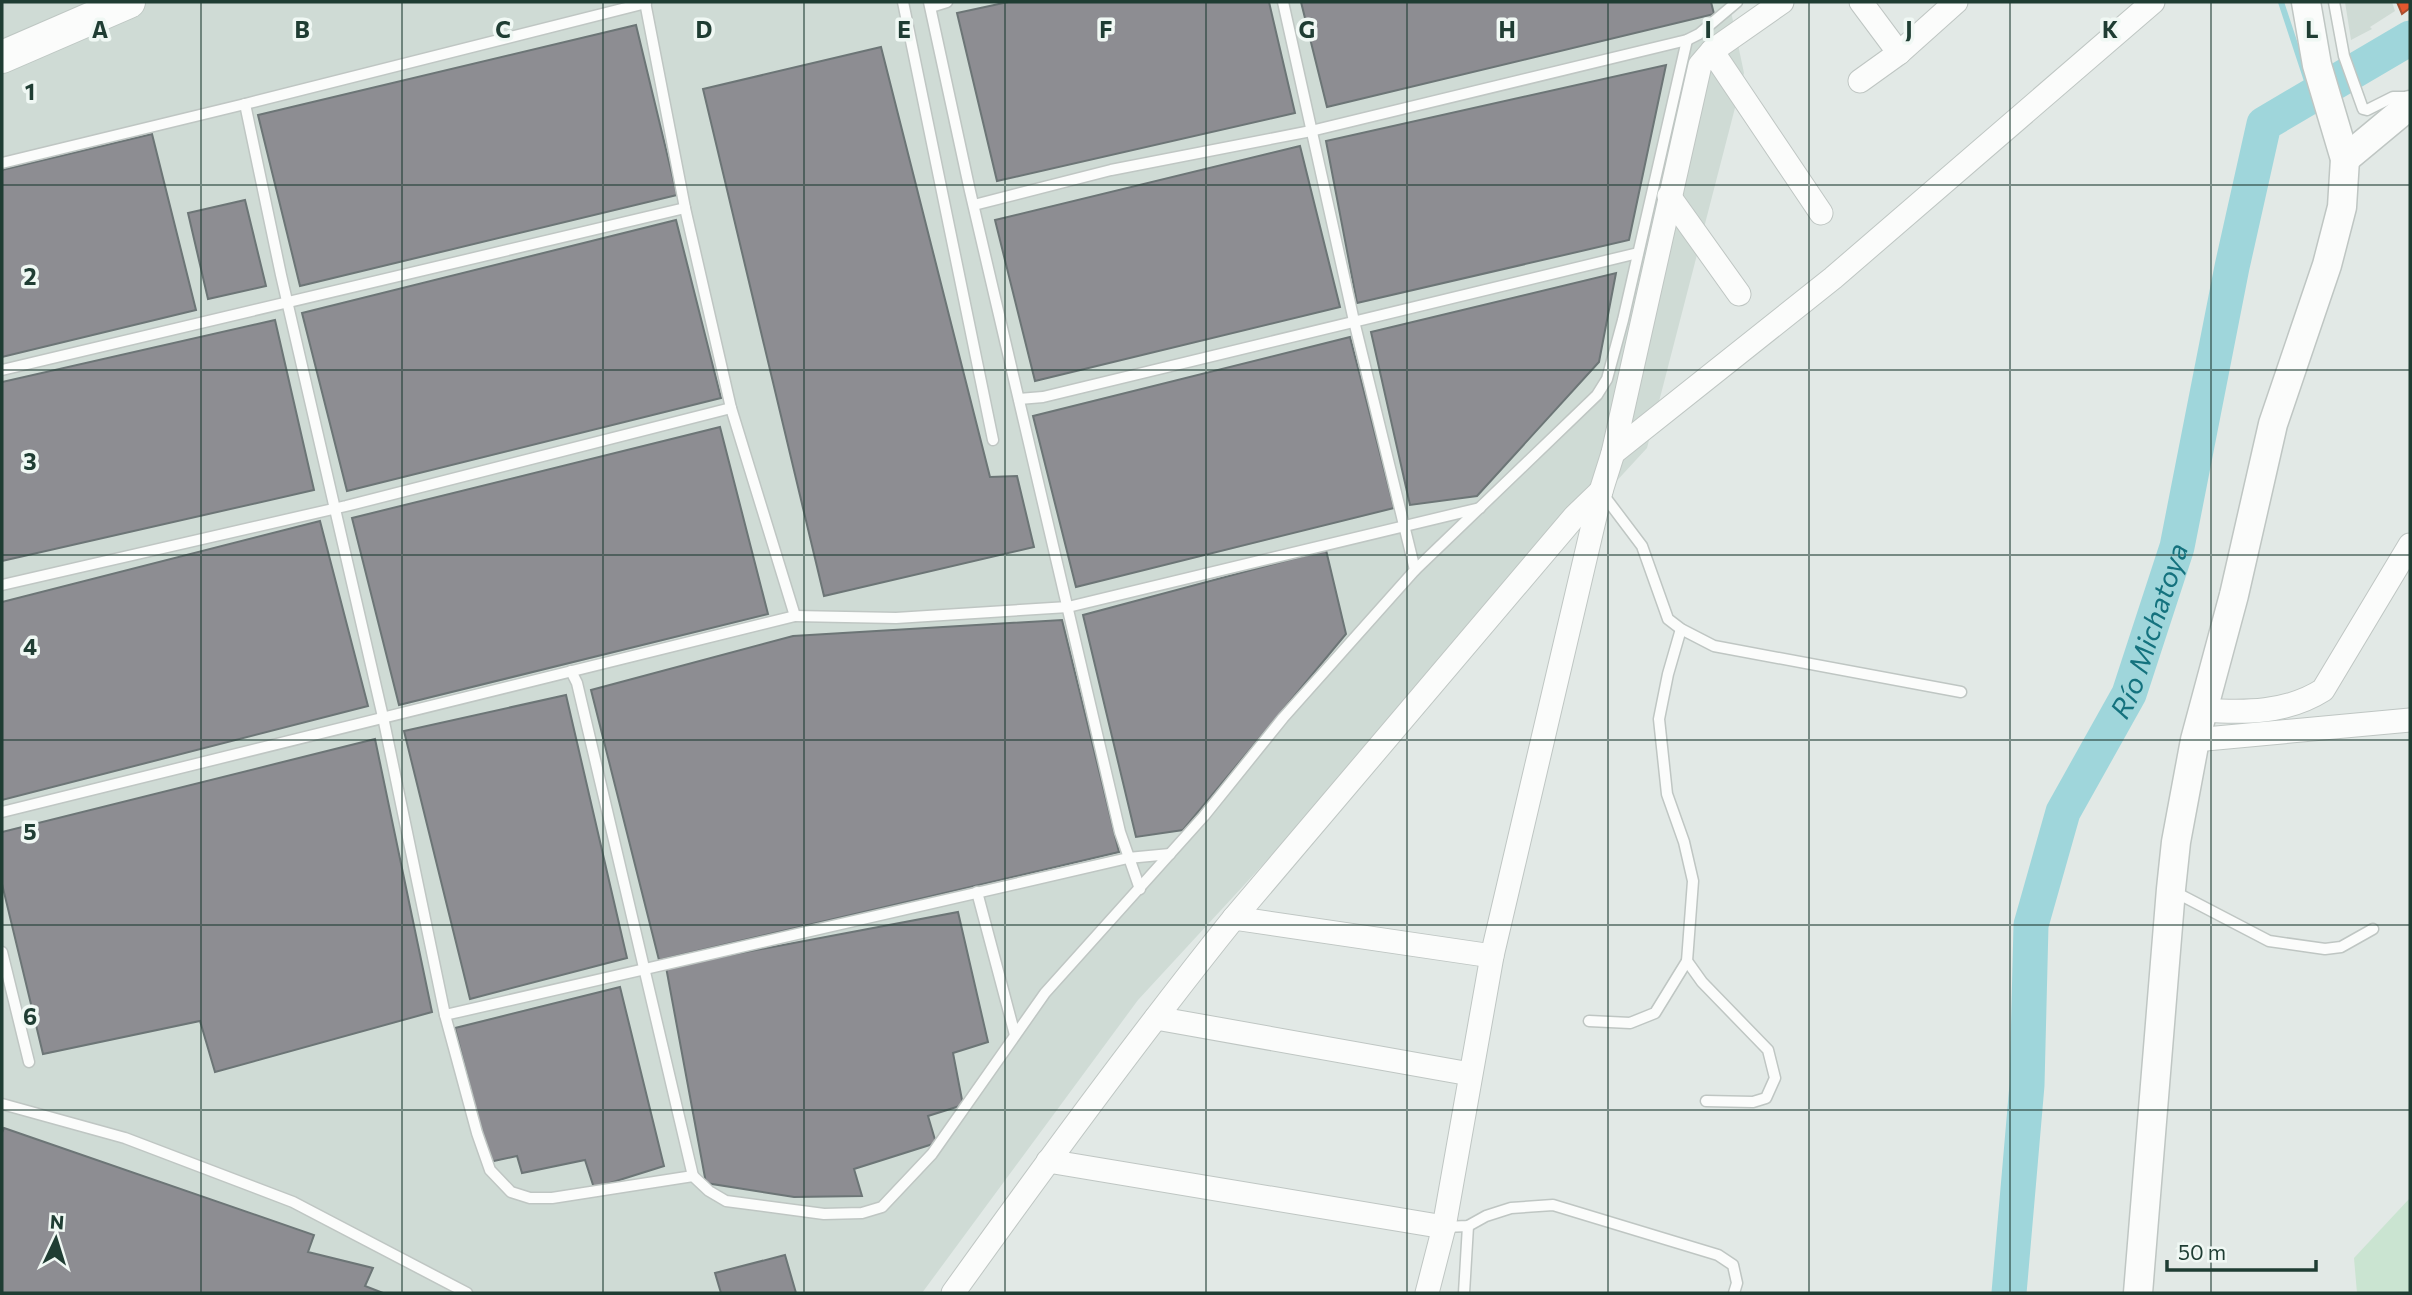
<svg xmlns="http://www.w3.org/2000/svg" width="2412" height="1295" font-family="Commissioner,sans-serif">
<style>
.built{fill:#cfdbd5}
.green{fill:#cae4d1}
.shops{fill:#e4572e;stroke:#a94f30;stroke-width:2}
.industry{fill:#8d8d92;stroke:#6c7576;stroke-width:2}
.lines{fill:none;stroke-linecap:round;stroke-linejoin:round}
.stream{stroke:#9fd6db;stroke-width:6}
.river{stroke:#9fd6db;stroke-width:35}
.service-casing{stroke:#bfc6c3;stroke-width:13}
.minor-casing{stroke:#bfc6c3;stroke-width:25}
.tertiary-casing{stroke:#bfc6c3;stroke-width:31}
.secondary-casing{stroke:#bec7c3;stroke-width:34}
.service{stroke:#fbfcfb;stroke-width:10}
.minor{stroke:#fbfcfb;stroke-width:23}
.tertiary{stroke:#fbfcfb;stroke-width:28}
.secondary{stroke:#fbfcfb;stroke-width:32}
.grid{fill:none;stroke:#1f3d33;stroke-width:2;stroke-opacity:0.55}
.labels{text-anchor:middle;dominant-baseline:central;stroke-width:7;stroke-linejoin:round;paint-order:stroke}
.water-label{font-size:28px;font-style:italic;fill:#14727e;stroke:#f0f8f4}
.grid-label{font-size:23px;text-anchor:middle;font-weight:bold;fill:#1f3d33;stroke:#f0f8f4;stroke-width:7;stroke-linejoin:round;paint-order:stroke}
</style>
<rect width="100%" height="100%" fill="#e2e9e6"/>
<g class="built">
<polygon points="2,2 1729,2 1744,73 1647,448 1138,1000 922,1293 2,1293"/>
<polygon points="2345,2 2392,2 2395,11 2370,27 2372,29 2351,40"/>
</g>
<polygon class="green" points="2410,1198 2410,1293 2357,1293 2354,1258"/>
<polygon class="shops" points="2397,2 2410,2 2410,8 2402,14"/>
<g class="industry">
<polygon points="1008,2 1269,2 1295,113 997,181 957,13"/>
<polygon points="1301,2 1711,2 1714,14 1327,107"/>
<polygon points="636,25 677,195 300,286 258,115"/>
<polygon points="881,47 990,477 1017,476 1034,547 824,596 703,89"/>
<polygon points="1666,65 1629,240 1357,303 1326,141"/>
<polygon points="152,134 196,310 2,357 2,170"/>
<polygon points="1300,146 1340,307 1035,381 995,220"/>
<polygon points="245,200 266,286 208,299 188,213"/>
<polygon points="676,220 721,398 347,491 302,313"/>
<polygon points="1616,273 1599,362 1477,496 1410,505 1371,332"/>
<polygon points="275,320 314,490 2,561 2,382"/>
<polygon points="1350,337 1394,508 1076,587 1033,416"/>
<polygon points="720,427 768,614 399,705 352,518"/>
<polygon points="320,521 368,706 2,800 2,602"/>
<polygon points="1326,550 1346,634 1183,830 1136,837 1083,615"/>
<polygon points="1062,620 1119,852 659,960 591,690 793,636"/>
<polygon points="566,695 627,958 470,999 404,731"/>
<polygon points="375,739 432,1012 215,1072 200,1021 43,1054 2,884 2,832"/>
<polygon points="958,912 988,1042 953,1053 963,1105 928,1116 936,1143 854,1169 862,1196 794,1197 706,1183 666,967"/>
<polygon points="620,987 664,1166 594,1188 585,1160 522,1173 517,1156 489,1162 455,1028"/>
<polygon points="4,1128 314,1235 308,1252 373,1268 365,1286 383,1293 2,1293 2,1133"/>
<polygon points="785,1255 796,1293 721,1293 715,1273"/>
</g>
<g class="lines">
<polyline class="stream" points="2281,2 2310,90"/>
<path class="river" id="s1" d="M2009,1293L2027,1085L2031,925L2063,812L2129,694L2177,547L2232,267L2264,124L2410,38"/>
<defs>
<g id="service">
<polyline points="903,2 993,440"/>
<polyline points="929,2 970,191 1120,832 1140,889"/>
<polyline points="1283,2 1354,321 1415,570"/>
<polyline points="2334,2 2344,56 2363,109 2367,110 2393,97 2410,97"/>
<polyline points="931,7 947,2"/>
<polyline points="245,104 281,275 383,717 445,1015 477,1133 490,1170 511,1192 530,1198 552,1198 693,1176 709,1191 726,1201 824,1214 862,1213 882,1207 932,1154 1045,993 1204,816 1283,718 1415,570 1597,395 1607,379 1623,320 1687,40"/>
<polyline points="2,163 245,104 646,3"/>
<polyline points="974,205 1111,170 1311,131 1687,40 1699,34 1737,2"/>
<polyline points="2,370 685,208"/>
<polyline points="1019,399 1043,397 1638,253"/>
<polyline points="1602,493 1642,546 1668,619 1681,629 1714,646 1961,692"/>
<polyline points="2,585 346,506 731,408"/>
<polyline points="795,616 896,618 1068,607 1480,508"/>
<polyline points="1681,629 1668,674 1659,719 1667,794 1684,842 1693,881 1687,961 1702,982 1768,1050 1775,1078 1766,1098 1753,1102 1706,1101"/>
<polyline points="571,671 577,683 693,1176"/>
<polyline points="2,812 795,616 731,408 685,208 645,2"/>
<polyline points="2173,891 2269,941 2325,949 2341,947 2373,929"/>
<polyline points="977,892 1015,1035"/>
<polyline points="2,952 29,1062"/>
<polyline points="445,1015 1128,858 1170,854"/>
<polyline points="1589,1021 1630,1023 1655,1013 1687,961"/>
<polyline points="2,1104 125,1138 293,1202 467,1293"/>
<polyline points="1444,1227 1468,1226 1486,1216 1511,1208 1553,1205 1718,1255 1733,1265 1737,1283 1734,1293"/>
<polyline points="1464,1293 1468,1226"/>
</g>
<g id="minor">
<polyline points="1861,2 1899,53"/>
<polyline points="1712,51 1821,213"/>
<polyline points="1860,81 1899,53 1956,2"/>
<polyline points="1669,196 1739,294"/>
<polyline points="1613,453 1833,278 2153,2"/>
<path d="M2203,710C2245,713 2287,713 2323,690L2410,545"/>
<polyline points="2195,740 2410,720"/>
<polyline points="1234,918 1492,956"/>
<polyline points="1156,1018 1470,1074"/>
<polyline points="1048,1161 1444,1227"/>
<path d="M953,1293C1044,1166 1136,1040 1234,918L1575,516L1601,491"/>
<polyline points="1427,1293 1444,1227 1492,956 1601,491 1613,453 1700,65 1712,51 1782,2"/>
</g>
<g id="tertiary">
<polyline points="2345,159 2410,105"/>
<polyline points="2138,1293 2171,889 2176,842 2195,740 2234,595 2273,424 2327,265 2342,207 2345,159 2317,65 2306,2"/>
</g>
<polyline id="secondary" points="2,57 129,2"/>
</defs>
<use href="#service" class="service-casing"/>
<use href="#minor" class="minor-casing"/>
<use href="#tertiary" class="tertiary-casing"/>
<use href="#secondary" class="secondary-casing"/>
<use href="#service" class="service"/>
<use href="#minor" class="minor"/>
<use href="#tertiary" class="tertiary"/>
<use href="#secondary" class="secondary"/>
</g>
<path class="grid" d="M201,2V1293M402,2V1293M603,2V1293M804,2V1293M1005,2V1293M1206,2V1293M1407,2V1293M1608,2V1293M1809,2V1293M2010,2V1293M2211,2V1293M2,185H2410M2,370H2410M2,555H2410M2,740H2410M2,925H2410M2,1110H2410"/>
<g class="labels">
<g class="water-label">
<text stroke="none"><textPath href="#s1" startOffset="688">Río Michatoya</textPath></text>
</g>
</g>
<g class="grid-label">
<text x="100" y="38">A</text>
<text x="302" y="38">B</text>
<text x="503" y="38">C</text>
<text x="704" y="38">D</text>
<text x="904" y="38">E</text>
<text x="1106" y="38">F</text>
<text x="1307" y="38">G</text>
<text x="1507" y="38">H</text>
<text x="1708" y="38">I</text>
<text x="1909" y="38">J</text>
<text x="2110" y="38">K</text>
<text x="2312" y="38">L</text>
<text x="30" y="100">1</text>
<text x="30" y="285">2</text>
<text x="30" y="470">3</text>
<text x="30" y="655">4</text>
<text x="30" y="840">5</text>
<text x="30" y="1025">6</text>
</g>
<rect width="2412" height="1295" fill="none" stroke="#1f3d33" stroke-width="7"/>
<g transform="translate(56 1239) rotate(4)" stroke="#f0f8f4" stroke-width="5" paint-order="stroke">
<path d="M0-5L12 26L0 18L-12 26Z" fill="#1f3d33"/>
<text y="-10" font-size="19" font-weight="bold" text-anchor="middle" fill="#1f3d33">N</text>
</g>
<path d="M2167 1260v10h149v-10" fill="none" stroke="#1f3d33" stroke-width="3.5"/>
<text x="2178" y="1260" font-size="21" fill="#1f3d33" stroke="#f0f8f4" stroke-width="5" paint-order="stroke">50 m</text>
</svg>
